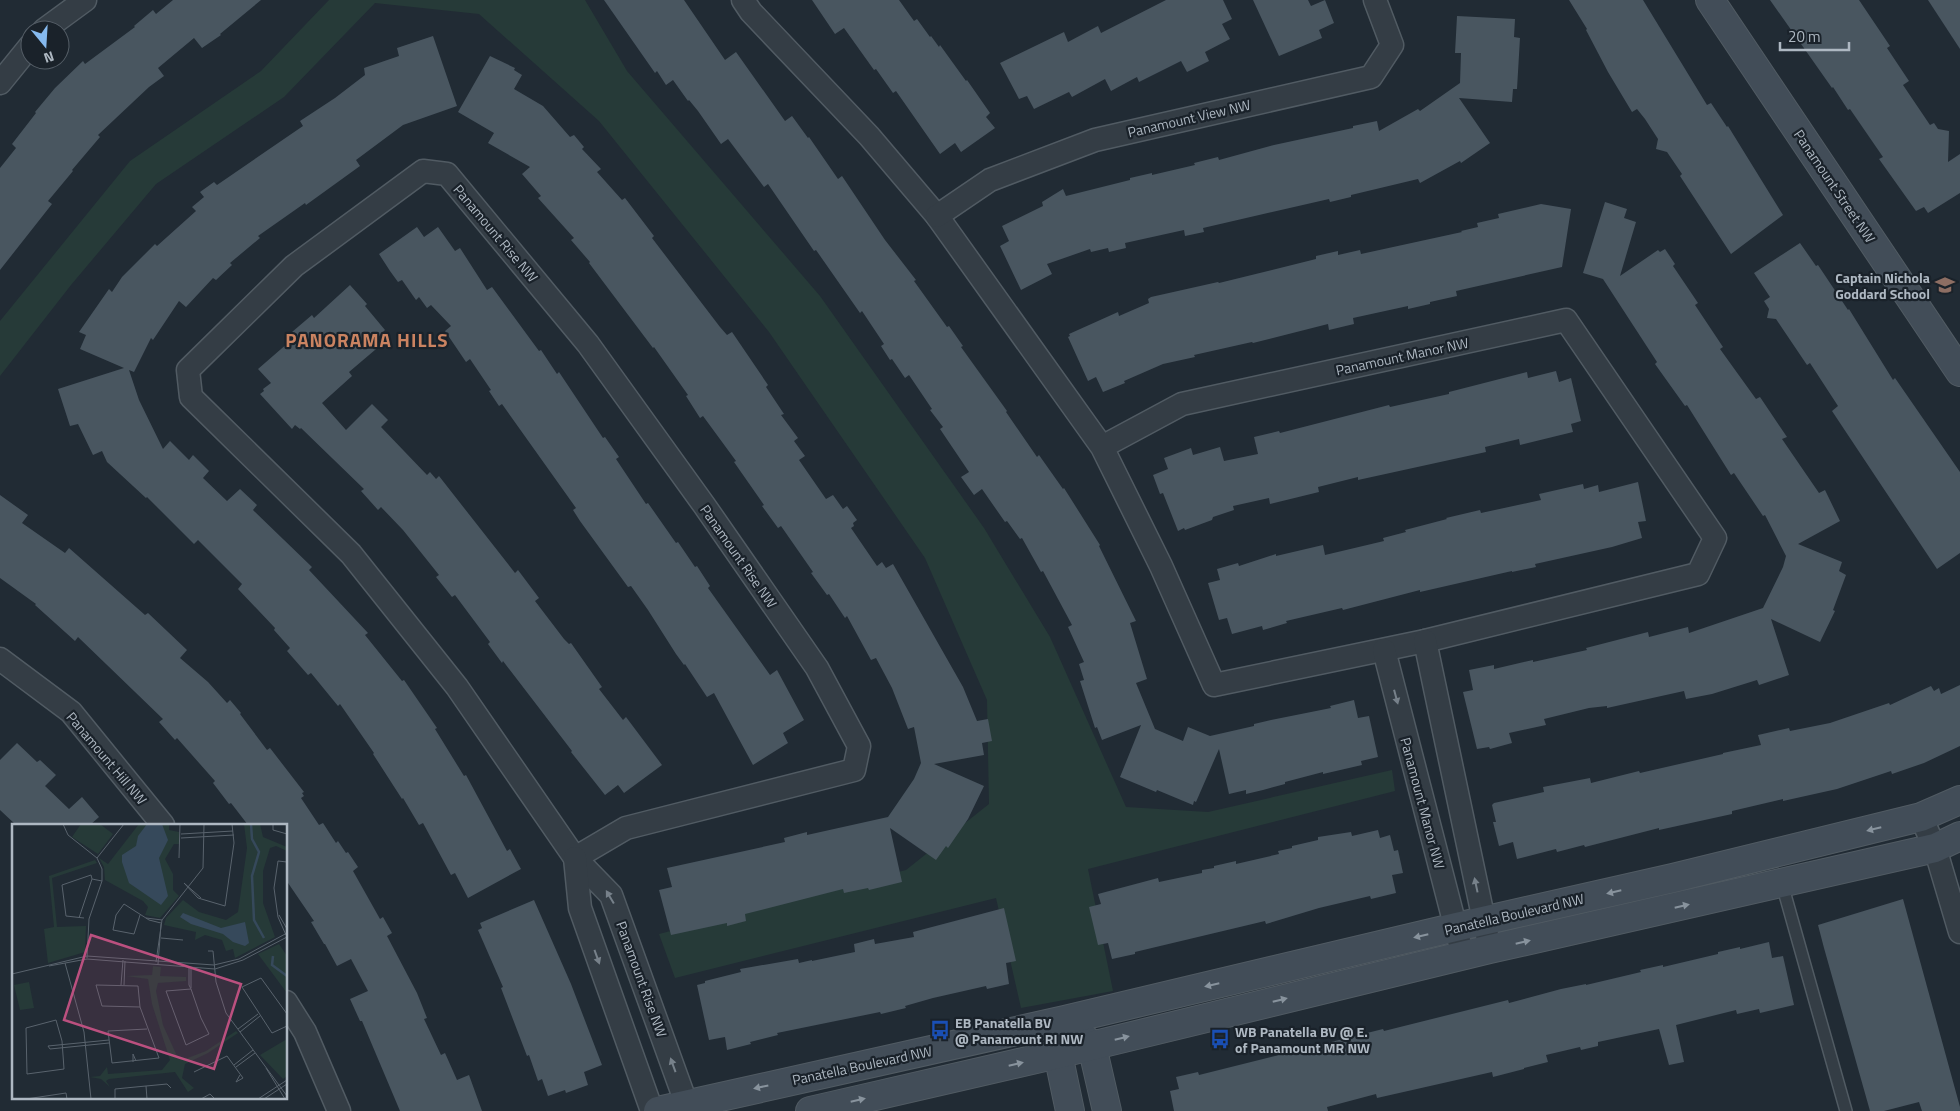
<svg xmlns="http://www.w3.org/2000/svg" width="1960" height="1111" font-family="'Titillium Web',sans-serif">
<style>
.green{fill:#263a38}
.building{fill:#495660}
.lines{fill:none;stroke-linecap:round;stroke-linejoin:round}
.lane-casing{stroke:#515b63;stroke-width:14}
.street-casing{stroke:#515b63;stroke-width:25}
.secondary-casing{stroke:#515b63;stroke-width:30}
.lane{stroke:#343d45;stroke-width:11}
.street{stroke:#343d45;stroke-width:22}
.secondary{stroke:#424d58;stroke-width:28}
.oneway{fill:#77818a}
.oneway2{fill:#88939d}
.labels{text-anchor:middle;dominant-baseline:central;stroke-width:4.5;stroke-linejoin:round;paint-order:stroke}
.street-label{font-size:14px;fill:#aeb8c2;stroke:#1a222a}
.poi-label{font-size:14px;font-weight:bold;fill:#aeb8c2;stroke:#1a222a;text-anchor:start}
.district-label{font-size:19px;font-weight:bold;letter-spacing:1px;fill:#ca8361;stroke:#1a222a}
.inset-river{fill:none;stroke:#36495b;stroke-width:2.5}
.inset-road{fill:none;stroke:#59636d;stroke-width:1}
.view{fill:#bb507f;fill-opacity:0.15;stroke:#bb507f;stroke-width:2.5}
.inset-edge{fill:none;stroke:#aeb8c2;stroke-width:2.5}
</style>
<rect width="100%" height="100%" fill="#212b34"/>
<polygon class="green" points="329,0 585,0 627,71 820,296 984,528 1050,637 1126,807 1208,812 1392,770 1395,791 1088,869 1113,991 1021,1008 996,898 675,978 659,934 906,870 989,804 987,700 925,558 769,332 599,121 479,14 375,3 284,97 156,184 71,285 0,376 0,321 130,161 261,71"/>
<g class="building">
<polygon points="173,0 261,0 220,34 221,35 202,48 194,38 158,68 164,76 149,87 98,135 100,137 72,170 73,171 48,201 52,204 0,270 0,168 16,148 12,144 36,113 35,112 55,88 83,61 85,64 135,27 134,26 153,10 156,14"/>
<polygon points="604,0 684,0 725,60 736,52 785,121 792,116 808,138 809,137 838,179 842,176 885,240 916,280 914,281 947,327 949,326 963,346 961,347 1007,411 1006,412 1037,457 1039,455 1063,489 1064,488 1100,545 1099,546 1136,621 1130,623 1147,679 1136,683 1155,729 1183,741 1188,727 1210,736 1254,726 1254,724 1271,720 1331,708 1330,706 1354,700 1358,718 1369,716 1378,757 1361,761 1362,765 1323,774 1323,772 1285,782 1285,784 1263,790 1246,794 1246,790 1229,794 1219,749 1196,802 1194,801 1193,805 1157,790 1156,792 1120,777 1141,725 1102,740 1097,727 1095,728 1080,681 1084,680 1079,664 1084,662 1068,627 1072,625 1043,571 1041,572 1022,538 1020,539 1007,521 1005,522 982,489 974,495 961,477 969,472 940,429 943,427 930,410 932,409 909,375 905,378 892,359 890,360 881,346 884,344 862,311 860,313 816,250 814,251 768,184 764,187 728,139 721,144 698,111 689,100 688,101 673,80 666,85 657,71 655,73"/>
<polygon points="812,0 899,0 914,21 917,19 930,37 931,36 939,47 940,45 966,81 967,80 990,113 986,117 995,128 961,152 955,143 940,154 896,91 893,93 876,69 874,70 844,28 835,34"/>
<polygon points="1166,0 1223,0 1232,19 1222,24 1230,39 1205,52 1209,61 1187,72 1181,61 1139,82 1137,77 1111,91 1105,79 1072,97 1069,92 1034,109 1027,96 1019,99 1000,63 1064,32 1068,42 1098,26 1101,33"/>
<polygon points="1253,0 1308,0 1311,6 1325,0 1334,23 1319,30 1322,38 1279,56"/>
<polygon points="1569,0 1643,0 1707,105 1711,103 1727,127 1728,126 1783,215 1731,254 1680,176 1682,174 1667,152 1656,149 1658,139 1645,119 1637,109 1632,112 1608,72 1586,30 1587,29"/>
<polygon points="1770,0 1859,0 1890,46 1887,48 1909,81 1903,85 1930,125 1934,123 1938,129 1949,131 1948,162 1960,154 1960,193 1928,213 1924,207 1916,211 1879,159 1883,157 1850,109 1848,110 1833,87 1832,88"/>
<polygon points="1928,0 1960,0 1960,49"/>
<polygon points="1457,16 1515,19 1514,37 1520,38 1517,89 1513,89 1512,102 1459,98 1490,143 1461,163 1460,161 1420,183 1418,179 1351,195 1351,197 1330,202 1329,199 1203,228 1204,232 1185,236 1184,230 1125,243 1126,248 1109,252 1108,248 1091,252 1090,249 1047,264 1052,274 1021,290 1000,246 1009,241 1002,226 1043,206 1042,202 1063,189 1066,196 1130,180 1130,178 1152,173 1152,175 1195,165 1194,163 1218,157 1219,160 1274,145 1353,128 1353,126 1377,121 1379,131 1418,109 1420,111 1460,83 1461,53 1455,53"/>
<polygon points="433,36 457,106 403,125 356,160 360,166 306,205 305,203 258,236 260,238 230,263 232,265 216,280 213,278 186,307 179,301 153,340 151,338 134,372 129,370 139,400 163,449 170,441 189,460 193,455 209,471 203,478 227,501 240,489 257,505 253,510 312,567 309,570 368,633 365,635 402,681 404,680 437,728 435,729 464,776 466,775 507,851 510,849 521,869 468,898 455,873 451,875 423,823 419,825 403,798 402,799 373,754 374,753 340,704 338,706 311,673 308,675 287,651 290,648 274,630 275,628 238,589 242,584 198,540 194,544 147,497 146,498 107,462 102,451 93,455 78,424 70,426 58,389 124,368 80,349 86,335 79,332 109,289 112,292 122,277 155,244 157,246 196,211 192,207 204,197 200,192 214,182 217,185 303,126 300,121 335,98 365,75 364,68 399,56 397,48"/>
<polygon points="490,56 515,68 514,70 522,75 514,89 543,106 570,137 574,135 584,147 582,149 601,169 597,172 622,200 625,198 654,236 652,238 720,327 727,335 732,332 768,385 766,387 784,414 781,415 798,438 794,441 805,456 799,460 826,499 833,495 843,509 847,506 857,520 853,523 854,526 851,528 877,566 882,562 886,568 893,564 963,687 977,721 988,719 992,741 982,743 984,755 934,764 984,786 968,819 948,848 946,846 936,860 890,828 902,882 869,890 868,888 844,893 843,889 745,914 746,921 727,926 727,923 671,935 659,890 672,887 667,868 785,842 784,838 807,832 807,835 888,817 914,779 921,763 914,727 908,729 892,688 876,658 871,660 847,616 845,618 829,594 827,595 811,573 813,572 781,526 778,528 762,506 764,505 734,462 736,461 703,416 700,418 686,396 688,395 654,347 653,348 589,263 590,262 571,240 574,238 538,198 541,196 522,174 530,167 488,143 494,133 458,112"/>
<polygon points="1605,202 1627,209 1624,218 1636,222 1620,276 1658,250 1660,252 1665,249 1675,264 1673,266 1698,303 1695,305 1723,347 1720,349 1756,399 1760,397 1787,437 1782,439 1819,493 1825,490 1840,521 1798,544 1842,562 1839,571 1846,575 1833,610 1835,611 1820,642 1771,619 1789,675 1759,685 1757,680 1712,694 1686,699 1684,691 1607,708 1607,706 1589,708 1544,719 1546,725 1509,733 1512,743 1490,749 1489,747 1477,749 1463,692 1473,690 1469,670 1494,665 1494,669 1533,660 1533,662 1587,650 1586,648 1648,632 1649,637 1688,627 1689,633 1763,608 1783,567 1786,556 1765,515 1763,516 1734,473 1731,475 1687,405 1685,406 1655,364 1657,362 1603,279 1583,273"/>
<polygon points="1541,204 1571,209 1562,267 1456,291 1457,296 1430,302 1430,304 1408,309 1408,306 1353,318 1354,324 1329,330 1328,324 1253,343 1252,342 1194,355 1195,357 1163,364 1124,381 1125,383 1103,392 1096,377 1088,381 1068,337 1070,336 1069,334 1118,312 1119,316 1149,303 1148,299 1151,297 1218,282 1219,283 1316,259 1316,256 1338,251 1338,255 1360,250 1361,254 1462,232 1461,231 1478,227 1477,223 1499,218 1498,214"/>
<polygon points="417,227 424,237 438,227 455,251 460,248 487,290 492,287 539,351 541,350 557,374 559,372 603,438 605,437 619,457 616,459 646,504 648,503 676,543 678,542 695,567 697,566 710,586 708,588 770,675 777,670 804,720 783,733 788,743 753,765 714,693 707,697 685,664 684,665 676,654 648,610 631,586 628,587 580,521 573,510 576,508 502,404 499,406 489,391 491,390 470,359 466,362 445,331 451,326 431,305 427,308 419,297 416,300 402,280 398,282 390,271 379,254"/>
<polygon points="1800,243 1816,266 1818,265 1848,310 1849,309 1893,380 1895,378 1960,472 1960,553 1937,569 1832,411 1838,406 1810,363 1807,365 1776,319 1767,318 1769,309 1764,301 1770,297 1754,273"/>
<polygon points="350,285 367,304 365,306 385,330 377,338 382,344 349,372 352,376 322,403 346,430 372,404 388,420 381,427 427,475 430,472 436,479 439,476 515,573 518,570 539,598 535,601 564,639 569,644 571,643 602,687 599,689 623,720 626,717 662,765 624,793 618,785 605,795 571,752 572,751 503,661 502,663 488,644 490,642 455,595 452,597 436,577 439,575 403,530 381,507 378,510 361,491 364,489 301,428 300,429 295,425 292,429 260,394 264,391 263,389 271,383 258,369 296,336 292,332 312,315 314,318"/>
<polygon points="1556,371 1559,382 1571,378 1581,421 1571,424 1573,432 1520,445 1519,439 1485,447 1486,452 1358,480 1358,477 1318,487 1319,492 1270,504 1269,498 1233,506 1234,510 1213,517 1212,520 1185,530 1184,528 1178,531 1163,493 1160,494 1153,475 1168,469 1164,458 1191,448 1193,455 1220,447 1224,461 1258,454 1254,437 1279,431 1280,433 1389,405 1390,407 1449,394 1449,392 1527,372 1528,378"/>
<polygon points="1638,482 1646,521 1638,522 1642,538 1612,547 1535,564 1536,567 1512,572 1512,571 1420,592 1420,590 1343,610 1342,608 1286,621 1287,623 1263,630 1262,626 1232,634 1227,618 1219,620 1208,583 1220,580 1217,569 1238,563 1239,566 1276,554 1276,556 1323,545 1325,555 1384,541 1383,538 1406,532 1405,530 1447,519 1446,518 1480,510 1481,513 1541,500 1539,494 1583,484 1584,489 1598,485 1599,492"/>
<polygon points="0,495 28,515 22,523 65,553 69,548 145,615 148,613 187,650 180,658 208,682 227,703 230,700 241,713 240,714 267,750 270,748 304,792 302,793 304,796 301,798 319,825 323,823 336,843 338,841 346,853 348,852 358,867 353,871 380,919 383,917 392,933 387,936 417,993 427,1018 424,1019 441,1055 445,1053 457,1080 469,1075 482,1111 400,1111 362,1021 360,1021 350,999 368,991 351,959 337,966 325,944 324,944 311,922 314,921 286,880 286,825 248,825 231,803 229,804 213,783 215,781 177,738 175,740 159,722 163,719 78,637 75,641 35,605 36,604 0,578"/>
<polygon points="1960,685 1960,746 1924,763 1892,774 1891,771 1837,789 1783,801 1783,799 1732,811 1732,814 1659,830 1659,828 1585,847 1584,845 1557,852 1556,849 1517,859 1513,842 1499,846 1493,822 1496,822 1492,805 1494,803 1544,792 1543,787 1590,778 1591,783 1639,771 1640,773 1723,754 1723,753 1761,745 1758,735 1789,728 1790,731 1830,723 1889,703 1890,705 1931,686 1934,691 1939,688 1941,694"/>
<polygon points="17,743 37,762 40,760 56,775 45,786 69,809 82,797 99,817 90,825 16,825 0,810 0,760"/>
<polygon points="1378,830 1380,838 1390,835 1394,851 1398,850 1403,873 1392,875 1396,893 1371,899 1370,896 1319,908 1266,924 1265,921 1135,952 1135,954 1112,959 1108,943 1098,945 1089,907 1101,904 1098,894 1158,878 1159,882 1202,873 1202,870 1214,868 1214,866 1236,861 1236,864 1279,854 1278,851 1292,848 1292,846 1318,840 1318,837 1351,832 1352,836"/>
<polygon points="1903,899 1960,1107 1960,1111 1922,1111 1919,1102 1884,1111 1870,1111 1824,948 1818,925"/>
<polygon points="534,900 571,984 602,1065 584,1072 588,1085 566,1093 565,1090 548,1096 542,1079 538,1081 529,1055 527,1056 501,988 503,987 478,930 482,928 480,923"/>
<polygon points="1004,908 1016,961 1006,963 1009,984 987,989 986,986 933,998 905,1006 906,1008 881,1014 880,1012 777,1033 778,1035 750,1042 751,1044 727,1050 725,1037 709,1040 697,985 705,983 705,981 741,972 740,969 798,959 799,963 812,960 812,961 855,952 854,944 874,939 875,944 914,937 913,932"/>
<polygon points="1769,942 1772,958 1783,956 1794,1005 1760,1013 1759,1009 1737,1014 1736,1010 1676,1025 1684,1062 1669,1065 1659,1029 1598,1042 1598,1046 1581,1050 1580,1047 1546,1055 1548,1062 1524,1068 1524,1069 1493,1077 1492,1072 1377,1098 1376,1094 1327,1107 1328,1111 1174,1111 1170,1091 1179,1089 1176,1077 1198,1072 1199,1075 1383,1029 1384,1031 1508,1000 1509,1003 1561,989 1586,984 1586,985 1641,972 1640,970 1663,965 1663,967 1718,954 1718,952 1740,947 1740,949"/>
</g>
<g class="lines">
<defs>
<polyline id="lane" points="1782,884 1846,1111"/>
<g id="street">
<polyline points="743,0 751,12 869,136 937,216 1102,447 1161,566 1214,685 1425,641 1698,574 1715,538 1566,320 1182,404 1102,447"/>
<polyline points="44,30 85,0"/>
<polyline points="0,83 30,46"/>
<polyline points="937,216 990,180 1095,140 1371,77 1392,45 1375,0"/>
<polyline points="1425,641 1490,949"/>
<polyline points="1384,650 1463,956"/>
<polyline points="0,659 71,712 163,825"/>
<polyline points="1921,817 1935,848 1960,932"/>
<polyline points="575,858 626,828 854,770 859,746 817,668 704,505 588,344 447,174 423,171 294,266 188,370 191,397 351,554 457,687 575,858 611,895 689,1111"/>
<polyline points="575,858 580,908 652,1111"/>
<polyline points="286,1002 305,1032 339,1111"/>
</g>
<g id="secondary">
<polyline points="1710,0 1960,372"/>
<polyline points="1079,1033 1092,1046 1107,1111"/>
<polyline points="1062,1036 1058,1054 1070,1111"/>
<polyline points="658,1111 1065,1020 1456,927 1673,878 1921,817 1960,800"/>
<polyline points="810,1111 1058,1054 1490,949 1935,848 1960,836"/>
</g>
</defs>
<use href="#lane" class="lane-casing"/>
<use href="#street" class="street-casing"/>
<use href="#secondary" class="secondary-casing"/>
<use href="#lane" class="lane"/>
<use href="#street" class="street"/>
<use href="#secondary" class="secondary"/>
</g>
<defs><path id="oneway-solid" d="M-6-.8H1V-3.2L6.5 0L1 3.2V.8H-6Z" transform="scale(1.25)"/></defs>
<g class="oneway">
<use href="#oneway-solid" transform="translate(1396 697) rotate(75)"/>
<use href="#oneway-solid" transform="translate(1476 885) rotate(-102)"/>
<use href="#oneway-solid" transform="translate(610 897) rotate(-121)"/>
<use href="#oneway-solid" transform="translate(597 957) rotate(70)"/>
<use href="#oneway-solid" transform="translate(673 1065) rotate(-110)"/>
</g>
<g class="oneway2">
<use href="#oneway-solid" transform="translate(1874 829) rotate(166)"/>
<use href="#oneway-solid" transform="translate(1614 892) rotate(167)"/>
<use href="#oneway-solid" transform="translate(1682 906) rotate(-13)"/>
<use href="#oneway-solid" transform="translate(1421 936) rotate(167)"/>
<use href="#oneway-solid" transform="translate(1523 942) rotate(-13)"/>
<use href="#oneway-solid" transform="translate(1212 985) rotate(167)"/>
<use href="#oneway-solid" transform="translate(1280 1000) rotate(-14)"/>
<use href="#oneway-solid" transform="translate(1122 1038) rotate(-14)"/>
<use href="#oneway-solid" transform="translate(1016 1064) rotate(-13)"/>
<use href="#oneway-solid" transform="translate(761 1087) rotate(168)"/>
<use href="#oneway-solid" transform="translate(858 1100) rotate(-13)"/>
</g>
<defs>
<symbol id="school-bare" viewBox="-9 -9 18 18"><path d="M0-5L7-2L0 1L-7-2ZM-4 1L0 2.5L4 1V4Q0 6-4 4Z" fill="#8d6e63" stroke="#1a222a" stroke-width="2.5" paint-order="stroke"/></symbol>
<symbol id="bus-bare" viewBox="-9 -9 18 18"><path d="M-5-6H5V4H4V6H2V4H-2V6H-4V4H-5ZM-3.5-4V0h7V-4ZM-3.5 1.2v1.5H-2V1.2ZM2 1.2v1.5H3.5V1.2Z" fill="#1a4fb4" stroke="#1a222a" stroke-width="2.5" paint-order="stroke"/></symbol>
</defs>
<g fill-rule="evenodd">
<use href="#school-bare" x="1931" y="271" width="28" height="28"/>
<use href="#bus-bare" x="926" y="1016" width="28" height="28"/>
<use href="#bus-bare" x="1206" y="1025" width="28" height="28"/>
</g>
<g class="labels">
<g class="street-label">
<text transform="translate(1189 118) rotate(-13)">Panamount View NW</text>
<text transform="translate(1835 186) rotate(56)">Panamount Street NW</text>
<text transform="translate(496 233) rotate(50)">Panamount Rise NW</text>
<text transform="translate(1402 356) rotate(-12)">Panamount Manor NW</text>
<text transform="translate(739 556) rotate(55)">Panamount Rise NW</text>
<text transform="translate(107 758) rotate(50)">Panamount Hill NW</text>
<text transform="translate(1423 803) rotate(75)">Panamount Manor NW</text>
<text transform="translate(1514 914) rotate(-13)">Panatella Boulevard NW</text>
<text transform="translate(642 979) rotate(70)">Panamount Rise NW</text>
<text transform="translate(862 1065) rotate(-12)">Panatella Boulevard NW</text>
</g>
<g class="poi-label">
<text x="1930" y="277" text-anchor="end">Captain Nichola<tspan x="1930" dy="16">Goddard School</tspan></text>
<text x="955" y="1022">EB Panatella BV<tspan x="955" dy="16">@ Panamount RI NW</tspan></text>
<text x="1235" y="1031">WB Panatella BV @ E.<tspan x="1235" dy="16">of Panamount MR NW</tspan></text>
</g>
<g class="district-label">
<text x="367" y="339">PANORAMA HILLS</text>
</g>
</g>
<g transform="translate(12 824)">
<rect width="275" height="275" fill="#212b34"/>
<path d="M69,0H88L101,10L86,30L60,13ZM127,0H157V6L167,8V20H162L153,35L161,50V66L167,72L148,94L133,91L136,83L131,77L93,56L92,43L87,34L96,40ZM232,0H248L251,13L275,23V27L264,22L258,24L251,47V79L263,113L223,134L221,125L214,127L210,116L193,111L183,116L184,108L152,101L154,94L171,76L187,88L214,96L226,88L235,24ZM83,36L85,39L40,54L45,103L74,102L73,128L36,139L32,105L42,103L37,52ZM267,120L275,132V169L246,130ZM141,142L149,143L148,152L174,153V157L146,159L144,167L151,201L165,232L173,235L194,227L224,207L226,209L196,229L173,240L170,254L182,264L176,268L163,248L97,255L94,257L98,263L89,255L78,253L88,252L95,243L96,250L150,246L158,236L140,180L136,155L114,152L140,151ZM17,158L22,184L8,186L2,161ZM275,215V252L271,255L248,231Z" fill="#263a38"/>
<path d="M135,0H150L156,16L147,34L156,72L149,81L117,59L110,38V31L124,22L126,12ZM171,89L209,104L233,98L237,119L233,122L221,118L211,110L179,100L168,93Z" fill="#36495b"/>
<path class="inset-river" d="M239,0L240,15L247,28L240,52L242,96L252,114M261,132L260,141L275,152"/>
<path class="inset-road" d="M51,0L56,11L85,34L90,45V57L77,95L75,134M261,0V6L275,10M169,10L221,7M169,14L222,11M85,34L112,0M167,34L168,0M189,74L172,59L186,74L213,82L222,19L220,0M128,91L122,110L101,106L104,91L112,80L137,96L149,99M267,91L275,105M67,94L80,55M72,94L54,92L50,61L79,51L80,55L90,57M134,94L150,96M274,111L266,93L262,64L266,37L275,38M149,114L171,116M196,127H201L204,158L214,189L275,272M144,138L150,96L191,44L192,0M53,139L72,208L79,275M146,140L149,100M37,142L75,135L203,145L231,136L275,113M177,143V161L179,165L189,194L197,210L174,221L154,167L179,165M0,150L75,132L202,141L227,135L275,109M109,161L111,136M112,161L113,137M179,164V143M128,183L90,182L84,161L126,162L128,183L147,234L100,239L96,207L135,205M275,190L249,154L230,163L260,209L275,202M44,196L50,217L52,245L15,250L14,204ZM226,205L246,190M228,208L248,192M97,216L36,222L38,225L97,219M121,238V230L124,237M222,241L241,226M224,243L243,229M254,244L273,275M182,248L215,232L231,254L224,258L228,251M134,262L155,260L159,264M14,275L54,269L55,275M103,275V265L134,262L135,275M189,275L198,270L203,275M246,275L275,256M252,275L275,260"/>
<path class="view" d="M79,111L229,160L202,245L52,196Z"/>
<rect width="275" height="275" class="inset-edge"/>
</g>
<g transform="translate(45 45) rotate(162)"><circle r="24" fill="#1a222a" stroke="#555e67"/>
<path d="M0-4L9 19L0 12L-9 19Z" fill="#86baef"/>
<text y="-8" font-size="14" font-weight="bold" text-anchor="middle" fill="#aeb8c2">N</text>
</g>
<path d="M1780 42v8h69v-8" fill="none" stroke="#aeb8c2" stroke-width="2.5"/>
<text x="1788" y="42" font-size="15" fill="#aeb8c2" stroke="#1a222a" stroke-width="4" paint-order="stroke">20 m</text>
</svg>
